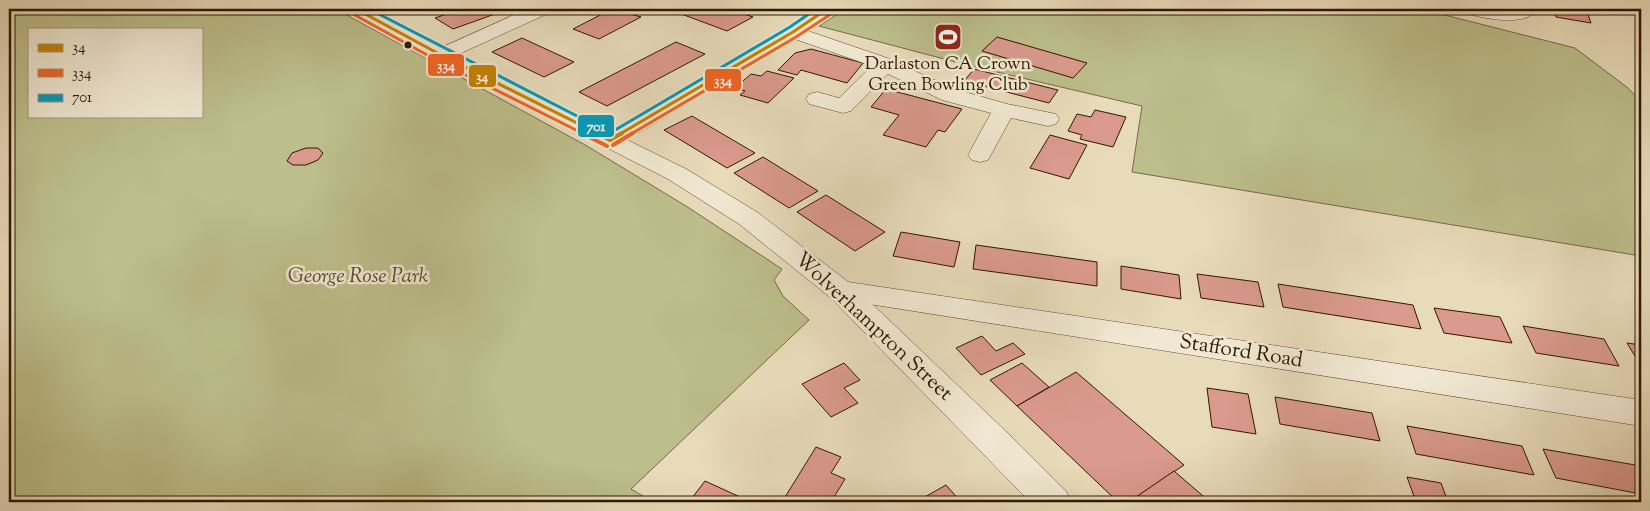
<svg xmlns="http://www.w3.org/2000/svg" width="1650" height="511" font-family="'Sorts Mill Goudy',serif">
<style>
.green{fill:#bcbe8b;stroke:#776a46;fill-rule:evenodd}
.building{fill:#da9a8d;stroke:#321600}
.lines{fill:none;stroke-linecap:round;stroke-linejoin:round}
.minor-casing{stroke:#60472e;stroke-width:1}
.tertiary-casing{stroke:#60472e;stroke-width:1}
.minor{fill:#f0e8d2;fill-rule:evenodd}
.tertiary{fill:#f0e8d2;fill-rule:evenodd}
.bus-1-far1-casing{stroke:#f0e8d2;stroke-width:6}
.bus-1-casing{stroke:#f0e8d2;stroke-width:8}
.bus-2-far1-casing{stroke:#f0e8d2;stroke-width:6}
.bus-2-casing{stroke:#f0e8d2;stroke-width:8}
.bus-3-casing{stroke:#f0e8d2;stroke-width:6}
.bus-1-far1{stroke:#c68200;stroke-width:3}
.bus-1{stroke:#c68200;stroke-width:4}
.bus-2-far1{stroke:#f26522;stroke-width:3}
.bus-2{stroke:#f26522;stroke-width:4}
.bus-3{stroke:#059ab9;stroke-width:3}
.bus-dot{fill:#321600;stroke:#f0e8d2;stroke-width:2}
.labels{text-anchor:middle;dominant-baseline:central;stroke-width:5;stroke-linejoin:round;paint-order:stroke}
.far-poi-label{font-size:18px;fill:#321600;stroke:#f0e8d2}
.park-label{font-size:21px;font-style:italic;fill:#5b482a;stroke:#f0e8d2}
.street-label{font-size:21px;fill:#321600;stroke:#f0e8d2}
.line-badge{stroke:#f0e8d2;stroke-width:2}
.badge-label{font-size:14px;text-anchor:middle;font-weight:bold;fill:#fff}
</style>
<rect width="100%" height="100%" fill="#e8dbba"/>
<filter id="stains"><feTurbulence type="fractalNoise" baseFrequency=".004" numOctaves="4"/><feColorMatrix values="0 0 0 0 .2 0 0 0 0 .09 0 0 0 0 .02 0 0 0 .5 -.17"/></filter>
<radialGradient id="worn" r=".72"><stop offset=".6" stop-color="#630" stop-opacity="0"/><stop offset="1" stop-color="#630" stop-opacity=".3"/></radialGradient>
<g class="green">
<path d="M20,9H336L587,146L686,206L782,269L774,280L783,296L809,320L631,489L653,502H9V12ZM29,29H201V116H29Z"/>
<polygon points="845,9 1421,9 1575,48 1628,88 1641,102 1641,256 1132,172 1142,106 967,65 819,26"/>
</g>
<g class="building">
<polygon points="461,9 509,9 453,29 435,18"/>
<polygon points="612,9 641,17 599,39 573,29"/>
<polygon points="668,9 730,9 753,17 727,31"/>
<polygon points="1553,9 1586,9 1591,23 1556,17"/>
<polygon points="997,37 1087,63 1073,78 982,51"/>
<polygon points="522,38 574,62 544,77 492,52"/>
<polygon points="676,42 705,54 607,106 579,92"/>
<polygon points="811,49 863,63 847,83 801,70 797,75 778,70 795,53"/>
<polygon points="974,69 1058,90 1049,103 964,81"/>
<polygon points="767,71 794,78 768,103 740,95 745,91 735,88 751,74 761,76"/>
<polygon points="886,89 962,109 945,132 938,130 926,147 883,135 899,115 871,107"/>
<polygon points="1095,110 1126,117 1113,147 1080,139 1082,135 1068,131 1077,114 1091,117"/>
<polygon points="692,116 755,153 727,168 664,130"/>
<polygon points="1050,135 1087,145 1069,179 1030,168"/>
<polygon points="306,148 318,148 323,153 318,160 306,165 293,165 287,161 292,153"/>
<polygon points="763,157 818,191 789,208 734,173"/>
<polygon points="826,195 885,232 855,251 797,212"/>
<polygon points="901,232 960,242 954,267 893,256"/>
<polygon points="976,245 1097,262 1097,286 973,269"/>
<polygon points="1121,266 1179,275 1181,299 1121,289"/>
<polygon points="1197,274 1258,282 1264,307 1201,298"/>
<polygon points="1278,284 1413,305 1421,329 1283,307"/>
<polygon points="1434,308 1500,317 1512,343 1444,333"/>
<polygon points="1523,326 1604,339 1619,366 1536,353"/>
<polygon points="982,336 996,351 1013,343 1025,354 981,375 956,348"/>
<polygon points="1627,343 1641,345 1641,366"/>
<polygon points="844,363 860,380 844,388 858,403 831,417 802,384"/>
<polygon points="1022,363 1049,387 1017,406 990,380"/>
<polygon points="1076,372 1184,465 1129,502 1118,502 1017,406"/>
<polygon points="1207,388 1248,394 1256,434 1212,427"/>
<polygon points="1275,397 1372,413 1380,441 1280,424"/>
<polygon points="1407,426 1522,446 1534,475 1416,454"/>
<polygon points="816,447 841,457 831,473 845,479 831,502 782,502"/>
<polygon points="1543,449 1641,466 1641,494 1556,478"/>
<polygon points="1174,471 1210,502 1142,502 1136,497"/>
<polygon points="1407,477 1441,483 1448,502 1416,502"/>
<polygon points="705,481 751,502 689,502"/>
<polygon points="946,485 961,502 916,502"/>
</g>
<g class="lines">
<defs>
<g id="minor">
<polygon points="527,9 551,9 549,13 448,59 441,61 434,59 431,55 434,51"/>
<polygon points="815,9 836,9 834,13 808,31 893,60 923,75 958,90 1007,104 1056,114 1059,119 1056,124 1048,126 1011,118 988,160 980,162 972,160 968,155 991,113 942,100 888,74 851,111 843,113 809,104 806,99 809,94 817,92 839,98 872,66 795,39 618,145 610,147 602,145 598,140 602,135 786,28"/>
<path d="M1462,9H1538C1525,28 1483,18 1464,13Z"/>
<polygon points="841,281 1641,400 1641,426 831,298 827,291 831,284"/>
</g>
<polygon id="tertiary" points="347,9 370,9 448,51 686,169 757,212 851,284 1013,438 1066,491 1071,502 1030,502 831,298 739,224 668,179 434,59 349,13"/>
</defs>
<use href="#minor" class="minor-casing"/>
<use href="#tertiary" class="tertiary-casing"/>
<use href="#minor" class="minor"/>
<use href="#tertiary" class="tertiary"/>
<defs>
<g id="bus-1-far1">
<polyline points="356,9 441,55 599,134"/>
<polyline points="620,134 793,32 827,9"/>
</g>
<g id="bus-1">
<polyline points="596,133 610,140"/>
<polyline points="610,140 622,133"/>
</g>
<g id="bus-2-far1">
<polyline points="353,14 438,61 584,134"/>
<polyline points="631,134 796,37 831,14"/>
</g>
<g id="bus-2">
<polyline points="581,133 607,146"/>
<polyline points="613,145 633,133"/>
</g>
<polyline id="bus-3" points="369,9 610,133 790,27 816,9"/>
</defs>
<use href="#bus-1-far1" class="bus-1-far1-casing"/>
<use href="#bus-1" class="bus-1-casing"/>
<use href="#bus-2-far1" class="bus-2-far1-casing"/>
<use href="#bus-2" class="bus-2-casing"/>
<use href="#bus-3" class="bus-3-casing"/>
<use href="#bus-1-far1" class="bus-1-far1"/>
<use href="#bus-1" class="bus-1"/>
<use href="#bus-2-far1" class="bus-2-far1"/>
<use href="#bus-2" class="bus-2"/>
<use href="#bus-3" class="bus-3"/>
</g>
<defs>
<symbol id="stadium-square" viewBox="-11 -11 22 22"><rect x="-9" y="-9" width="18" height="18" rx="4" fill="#8f2418" stroke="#f0e8d2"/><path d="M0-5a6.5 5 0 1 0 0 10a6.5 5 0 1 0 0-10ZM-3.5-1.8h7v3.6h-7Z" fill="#fff"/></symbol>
</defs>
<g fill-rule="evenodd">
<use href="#stadium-square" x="932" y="21" width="32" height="32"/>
</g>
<circle class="bus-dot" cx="408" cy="45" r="4.5"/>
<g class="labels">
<g class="far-poi-label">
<text x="948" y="65">Darlaston CA Crown<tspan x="948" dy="21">Green Bowling Club</tspan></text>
</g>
<g class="park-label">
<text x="358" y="277">George Rose Park</text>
</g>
<g class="street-label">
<text transform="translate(873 327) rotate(43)">Wolverhampton Street</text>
<text transform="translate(1241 352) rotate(9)">Stafford Road</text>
</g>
</g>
<g class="line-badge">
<rect x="427" y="53" width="38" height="24" rx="5" fill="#f26522"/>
<rect x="468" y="64" width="29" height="24" rx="5" fill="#c68200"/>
<rect x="704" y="68" width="38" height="24" rx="5" fill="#f26522"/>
<rect x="577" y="114" width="38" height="24" rx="5" fill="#059ab9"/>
</g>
<g class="badge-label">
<text x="446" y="70">334</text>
<text x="482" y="81">34</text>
<text x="723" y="85">334</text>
<text x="596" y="131">701</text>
</g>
<rect width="1650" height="511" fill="none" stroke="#e8dbba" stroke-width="30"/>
<rect x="10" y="10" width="1630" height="491" fill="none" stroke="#321600" stroke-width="2.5"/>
<rect x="15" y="15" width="1620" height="481" fill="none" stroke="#321600"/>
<rect x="28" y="28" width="175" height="90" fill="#f0e8d2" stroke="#a4947e"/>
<rect x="38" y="44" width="25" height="8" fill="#c68200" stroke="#a4947e"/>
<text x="72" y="52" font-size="15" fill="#321600">34</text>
<rect x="38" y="69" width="25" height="8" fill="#f26522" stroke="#a4947e"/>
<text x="72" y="78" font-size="15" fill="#321600">334</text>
<rect x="38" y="94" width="25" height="8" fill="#059ab9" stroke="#a4947e"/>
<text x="72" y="102" font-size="15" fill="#321600">701</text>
<rect width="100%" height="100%" filter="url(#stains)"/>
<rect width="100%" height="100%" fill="url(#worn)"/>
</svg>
